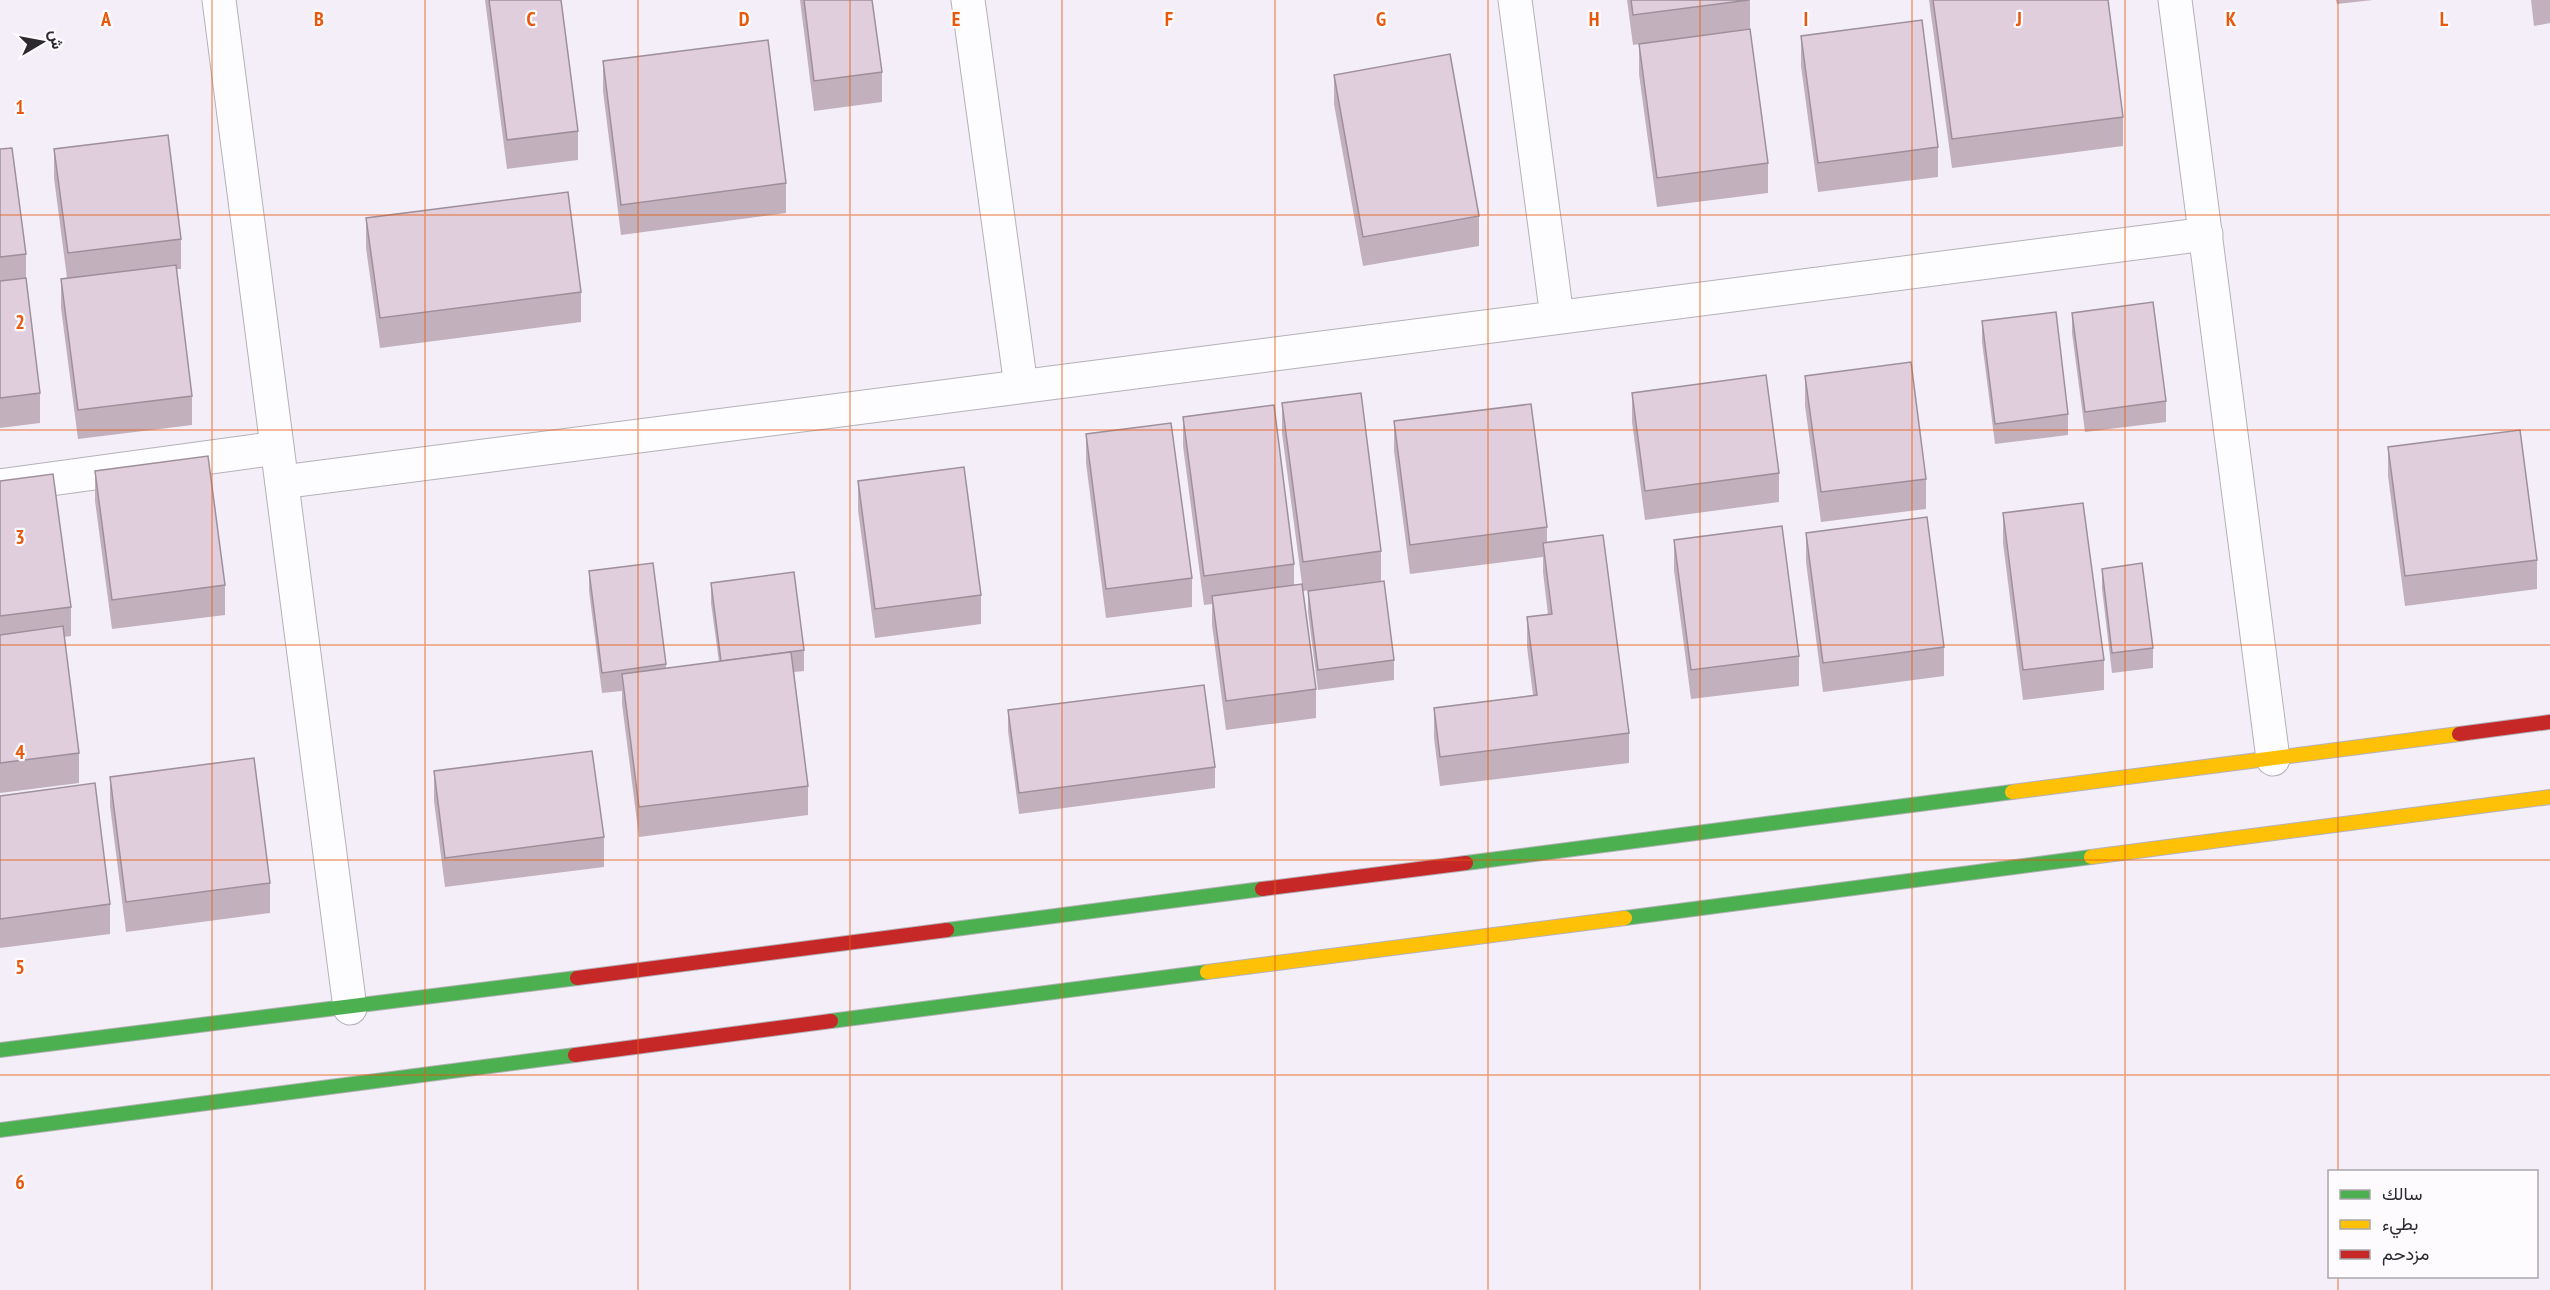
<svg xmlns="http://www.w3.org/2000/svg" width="2550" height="1290" font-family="'PT Sans Narrow',Vazirmatn,sans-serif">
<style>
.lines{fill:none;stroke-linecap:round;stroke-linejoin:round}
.street-casing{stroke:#b4b1b8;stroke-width:35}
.fast-casing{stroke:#b4b1b8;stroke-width:16}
.slow-casing{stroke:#b4b1b8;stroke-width:16}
.jam-casing{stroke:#b4b1b8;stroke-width:16}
.street{stroke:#fdfcfe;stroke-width:33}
.fast{stroke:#4caf50;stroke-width:14}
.slow{stroke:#ffc107;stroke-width:14}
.jam{stroke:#c62828;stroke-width:14}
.wall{fill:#c2b1bd}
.building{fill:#e1cedc;stroke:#9e909a;stroke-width:1.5}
.grid{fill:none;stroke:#e8590c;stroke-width:1.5;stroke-opacity:0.55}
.grid-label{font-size:20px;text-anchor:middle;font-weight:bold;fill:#e8590c;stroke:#fdfbfe;stroke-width:4.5;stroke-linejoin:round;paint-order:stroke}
</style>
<rect width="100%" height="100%" fill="#f3eef8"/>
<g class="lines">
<defs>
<g id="street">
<polyline points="219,0 350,1008"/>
<polyline points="968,0 1021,386"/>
<polyline points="1515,0 1557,317"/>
<polyline points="2175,0 2273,759"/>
<polyline points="282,482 2206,234"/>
<polyline points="0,486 277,448"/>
</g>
<g id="fast">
<polyline points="1466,863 2012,792"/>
<polyline points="1625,918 2091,857"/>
<polyline points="947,930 1262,889"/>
<polyline points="831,1021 1207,972"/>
<polyline points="0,1050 577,978"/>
<polyline points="0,1130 575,1055"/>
</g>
<g id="slow">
<polyline points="2012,792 2459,734"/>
<polyline points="2091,857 2550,797"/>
<polyline points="1207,972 1625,918"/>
</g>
<g id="jam">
<polyline points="2459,734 2550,722"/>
<polyline points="1262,889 1466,863"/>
<polyline points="577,978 947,930"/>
<polyline points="575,1055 831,1021"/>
</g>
</defs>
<use href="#street" class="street-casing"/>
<use href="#fast" class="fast-casing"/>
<use href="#slow" class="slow-casing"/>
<use href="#jam" class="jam-casing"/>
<use href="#street" class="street"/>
<use href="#fast" class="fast"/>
<use href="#slow" class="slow"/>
<use href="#jam" class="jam"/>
</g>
<g class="wall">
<polygon points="485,0 561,0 578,131 578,160 507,169"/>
<polygon points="800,0 872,0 882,72 882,102 814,111"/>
<polygon points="1627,0 1750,0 1750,29 1633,45"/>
<polygon points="1929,0 2108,0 2123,117 2123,146 1952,168"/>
<polygon points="2336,0 2373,0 2337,4"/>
<polygon points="2531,0 2550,0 2550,23 2534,26"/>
<polygon points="1801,36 1938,147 1938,177 1818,192 1801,66"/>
<polygon points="1639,44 1768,163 1768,193 1657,207 1639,74"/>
<polygon points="603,61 786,183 786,213 621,235 603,91"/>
<polygon points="1334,75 1479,216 1479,246 1363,266 1334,104"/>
<polygon points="0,149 26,254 26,280 40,393 40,423 0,428"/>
<polygon points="54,149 181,239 181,269 176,269 192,396 192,425 78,439 61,308 61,279 67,278 54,178"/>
<polygon points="366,218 581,292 581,322 380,348 366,248"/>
<polygon points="2072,313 2166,401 2166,422 2085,432 2072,333"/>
<polygon points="1982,321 2068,414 2068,435 1995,444 1982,342"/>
<polygon points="1805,376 1926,479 1926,509 1821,522 1805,406"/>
<polygon points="1632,393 1779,473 1779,502 1645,520 1632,422"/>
<polygon points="1282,403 1381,551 1381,581 1303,591 1316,689 1316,718 1226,730 1212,625 1212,604 1204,605 1183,446 1183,417 1294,564 1294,585 1302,584 1282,433"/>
<polygon points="1394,421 1547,527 1547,542 1629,733 1629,763 1440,786 1434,738 1434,708 1533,695 1527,647 1527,617 1548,615 1543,572 1543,557 1410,574 1394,451"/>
<polygon points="1086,434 1192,578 1192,607 1106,618 1086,463"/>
<polygon points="2388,447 2537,560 2537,589 2405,606 2388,476"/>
<polygon points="95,471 225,585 225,615 112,629 95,501"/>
<polygon points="0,481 71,607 71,636 64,637 79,753 79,783 0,793"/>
<polygon points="858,481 981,595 981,624 875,638 858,510"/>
<polygon points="2003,513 2104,660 2104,690 2023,700 2003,543"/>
<polygon points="1806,533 1944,647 1944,676 1823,692 1806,562"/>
<polygon points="1674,540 1799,656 1799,686 1691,699 1674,570"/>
<polygon points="2102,569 2153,648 2153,668 2112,673 2102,589"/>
<polygon points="589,571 666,664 666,669 719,662 711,603 711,583 804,650 804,671 794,672 808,786 808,815 639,837 622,704 622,691 602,693 589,591"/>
<polygon points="1308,591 1394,660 1394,680 1318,690 1308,612"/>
<polygon points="1008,710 1215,767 1215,788 1019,814 1008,731"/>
<polygon points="434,771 604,837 604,867 445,887 434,801"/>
<polygon points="110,777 270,883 270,913 126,932 110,806"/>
<polygon points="0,796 110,904 110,934 0,948"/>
</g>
<g class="building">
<polygon points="489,0 561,0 578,131 507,140"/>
<polygon points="804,0 872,0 882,72 814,81"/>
<polygon points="1631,0 1749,0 1633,15"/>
<polygon points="1933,0 2108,0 2123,117 1952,139"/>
<polygon points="1922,20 1938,147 1818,163 1801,36"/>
<polygon points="1750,29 1768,163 1657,178 1639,44"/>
<polygon points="768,40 786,183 621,205 603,61"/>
<polygon points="1450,54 1479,216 1363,237 1334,75"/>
<polygon points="168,135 181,239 68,253 54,149"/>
<polygon points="12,148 26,254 0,257 0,149"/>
<polygon points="568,192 581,292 380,318 366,218"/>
<polygon points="176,265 192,396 78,410 61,279"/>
<polygon points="26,278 40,393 0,398 0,281"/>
<polygon points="2153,302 2166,401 2085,412 2072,313"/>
<polygon points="2056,312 2068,414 1995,424 1982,321"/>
<polygon points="1911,362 1926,479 1821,492 1805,376"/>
<polygon points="1766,375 1779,473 1645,491 1632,393"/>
<polygon points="1361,393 1381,551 1303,562 1282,403"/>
<polygon points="1531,404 1547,527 1410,545 1394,421"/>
<polygon points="1274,405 1294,564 1204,576 1183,417"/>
<polygon points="1171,423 1192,578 1106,589 1086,434"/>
<polygon points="2520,430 2537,560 2405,576 2388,447"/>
<polygon points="208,456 225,585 112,600 95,471"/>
<polygon points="964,467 981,595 875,609 858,481"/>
<polygon points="53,474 71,607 0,616 0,481"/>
<polygon points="2083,503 2104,660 2023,670 2003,513"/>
<polygon points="1927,517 1944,647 1823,663 1806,533"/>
<polygon points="1782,526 1799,656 1691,670 1674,540"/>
<polygon points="1603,535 1629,733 1440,757 1434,708 1537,695 1527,617 1552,614 1543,543"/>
<polygon points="653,563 666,664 602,673 589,571"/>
<polygon points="2142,563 2153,648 2112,653 2102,569"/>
<polygon points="794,572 804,650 721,661 711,583"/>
<polygon points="1384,581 1394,660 1318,670 1308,591"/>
<polygon points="1302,584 1316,689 1226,701 1212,596"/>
<polygon points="63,626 79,753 0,763 0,635"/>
<polygon points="791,652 808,786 639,807 622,674"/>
<polygon points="1204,685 1215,767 1019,793 1008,710"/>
<polygon points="592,751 604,837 445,858 434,771"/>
<polygon points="254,758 270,883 126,902 110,777"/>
<polygon points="95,783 110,904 0,919 0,796"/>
</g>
<path class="grid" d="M212,0V1290M425,0V1290M638,0V1290M850,0V1290M1062,0V1290M1275,0V1290M1488,0V1290M1700,0V1290M1912,0V1290M2125,0V1290M2338,0V1172M0,215H2550M0,430H2550M0,645H2550M0,860H2550M0,1075H2550M2338,1276V1290"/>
<g class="grid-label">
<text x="106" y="26">A</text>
<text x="319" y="26">B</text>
<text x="531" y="26">C</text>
<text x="744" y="26">D</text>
<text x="956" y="26">E</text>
<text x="1169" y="26">F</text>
<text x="1381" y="26">G</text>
<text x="1594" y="26">H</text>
<text x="1806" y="26">I</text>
<text x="2019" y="26">J</text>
<text x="2231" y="26">K</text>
<text x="2444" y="26">L</text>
<text x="20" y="114">1</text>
<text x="20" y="329">2</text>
<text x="20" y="544">3</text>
<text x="20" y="759">4</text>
<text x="20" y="974">5</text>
<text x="20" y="1189">6</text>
</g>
<rect x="2328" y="1170" width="210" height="108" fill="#fdfbfe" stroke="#a9a7ab" stroke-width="1.5"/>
<rect x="2340" y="1190" width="30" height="9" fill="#4caf50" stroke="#a9a7ab" stroke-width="1.5"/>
<text x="2382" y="1200" font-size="18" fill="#2c292f">سالك</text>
<rect x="2340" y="1220" width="30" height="9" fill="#ffc107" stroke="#a9a7ab" stroke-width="1.5"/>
<text x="2382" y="1230" font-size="18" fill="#2c292f">بطيء</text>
<rect x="2340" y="1250" width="30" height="9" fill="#c62828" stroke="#a9a7ab" stroke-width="1.5"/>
<text x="2382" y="1260" font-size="18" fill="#2c292f">مزدحم</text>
<g transform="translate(42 42) rotate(80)" stroke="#fdfbfe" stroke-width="4.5" paint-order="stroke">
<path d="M0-4.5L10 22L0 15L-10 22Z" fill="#2c292f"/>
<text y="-9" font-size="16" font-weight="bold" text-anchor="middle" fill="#2c292f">ش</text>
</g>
</svg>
